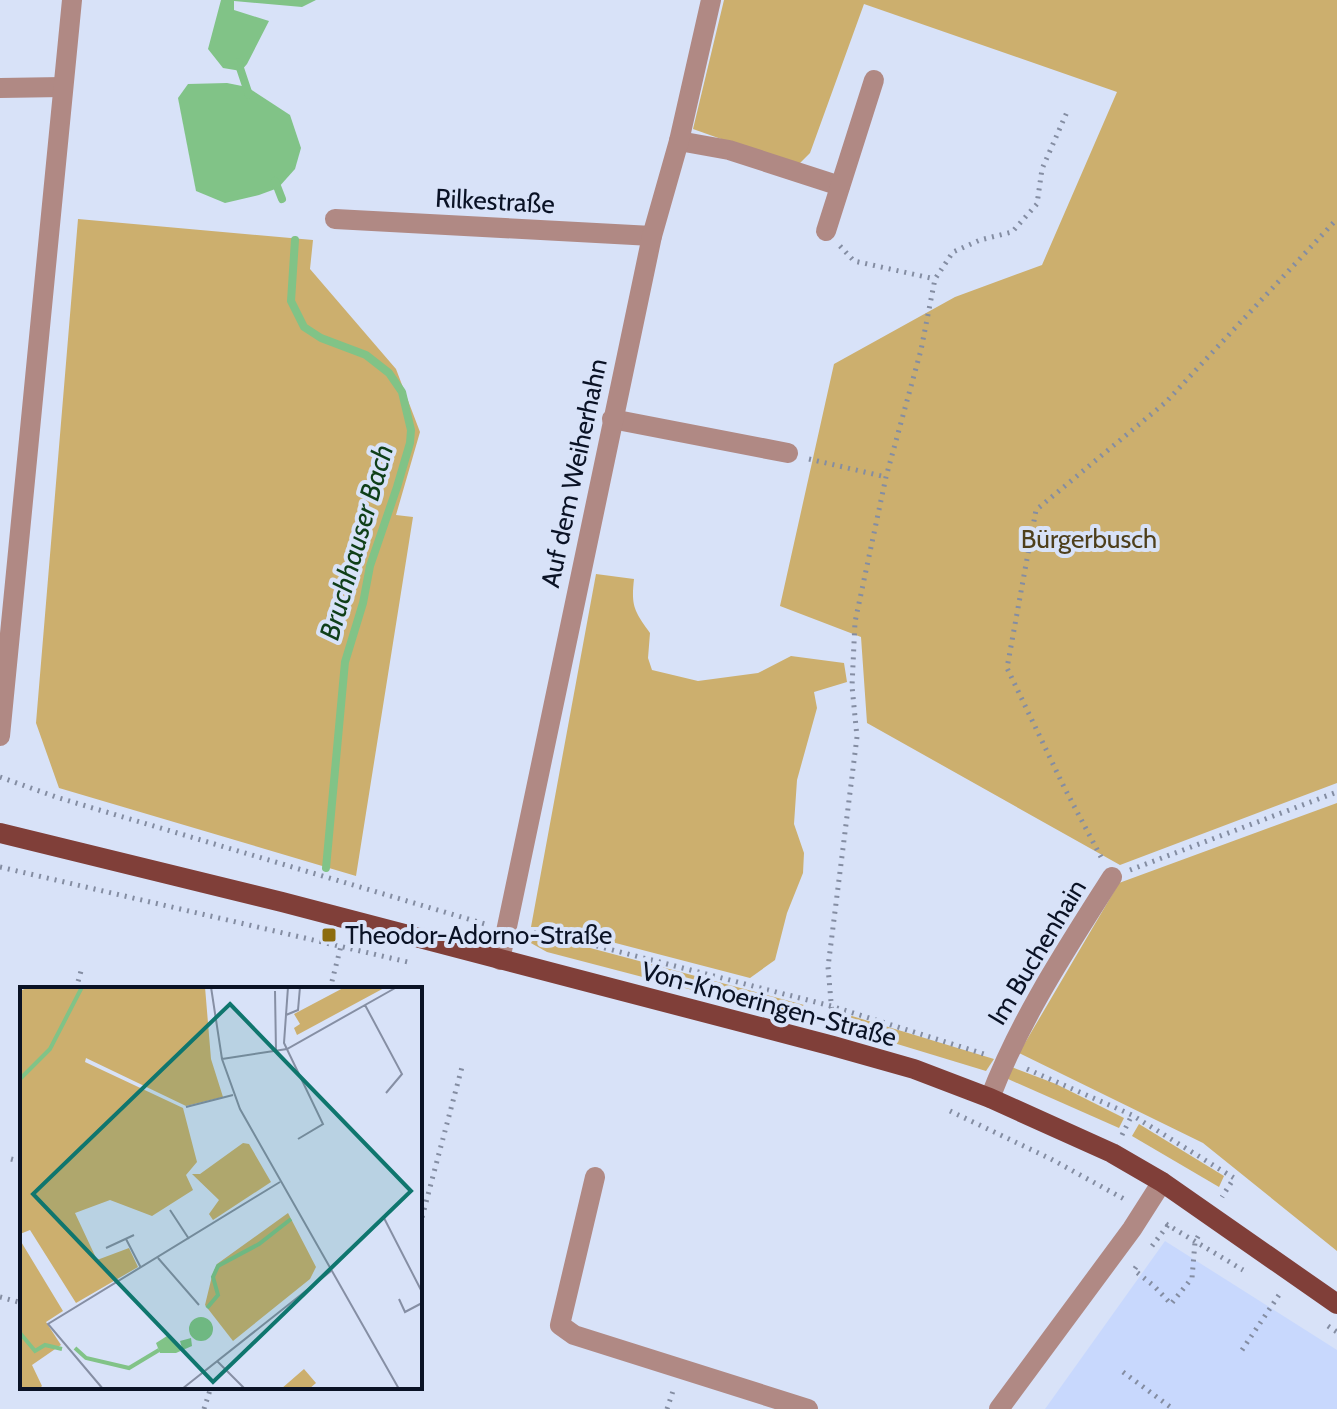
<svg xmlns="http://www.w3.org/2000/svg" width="1337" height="1409" font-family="Cabin,sans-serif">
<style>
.built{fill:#c8d8fd}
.green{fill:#ccaf6e}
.water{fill:#81c387}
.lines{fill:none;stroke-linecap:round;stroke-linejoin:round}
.stream{stroke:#81c387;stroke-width:8}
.path{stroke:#848da2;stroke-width:5;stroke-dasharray:2 6;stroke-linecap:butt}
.minor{stroke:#b08984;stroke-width:20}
.major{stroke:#803f39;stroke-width:20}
.poi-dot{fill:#8c6c0e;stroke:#d8e2f8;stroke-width:3}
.labels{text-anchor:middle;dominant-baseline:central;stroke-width:8;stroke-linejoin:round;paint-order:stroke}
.street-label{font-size:26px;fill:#0a1225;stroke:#d8e2f8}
.park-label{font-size:26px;fill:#4e3f1c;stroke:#d8e2f8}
.poi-label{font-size:26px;fill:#0a1225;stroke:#d8e2f8;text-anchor:start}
.water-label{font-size:28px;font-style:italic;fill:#0f3f18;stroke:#d8e2f8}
.inset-river{fill:none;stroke:#81c387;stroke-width:4}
.inset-road{fill:none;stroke:#868fa4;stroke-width:2}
.view{fill:#0f766e;fill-opacity:0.15;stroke:#0f766e;stroke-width:4}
.inset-edge{fill:none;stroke:#0a1225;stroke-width:4}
</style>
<rect width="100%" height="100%" fill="#d8e2f8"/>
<polygon class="built" points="1165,1241 1337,1350 1337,1409 1045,1409"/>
<g class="green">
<polygon points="724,0 1337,0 1337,783 1120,865 867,723 861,637 780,606 834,364 955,297 1042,265 1117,92 864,4 810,153 797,166 693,129"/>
<polygon points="78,219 313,240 310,269 396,369 420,432 396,515 413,517 356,876 59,788 36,723"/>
<path d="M596,574L634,579C631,606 634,611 650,633L648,658L652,670L698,681L758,673L791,656L844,663L847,682L814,692L817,708L797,780L794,824L804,853L803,873L787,913L775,960L750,978L554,927H531Z"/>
<polygon points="1337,803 1337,1251 1203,1143 1019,1053 1119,883"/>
<polygon points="549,937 804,1005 792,1016 547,952 529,942"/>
<polygon points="842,1013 994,1059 986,1071 861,1033 851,1026"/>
<polygon points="1009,1066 1056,1084 1124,1118 1119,1128 1008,1079"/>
<polygon points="1139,1124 1224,1176 1219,1187 1132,1136"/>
</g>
<g class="water">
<polygon points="221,0 316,0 302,7 234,1 234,10 269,21 247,64 241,71 223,68 208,49"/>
<polygon points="227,83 247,87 290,115 301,148 295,169 278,188 259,195 225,203 196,191 178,98 188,84"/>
</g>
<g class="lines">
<g class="stream">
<polyline points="238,62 249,95"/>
<polyline points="275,181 282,199"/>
<polyline points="295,240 291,301 304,327 321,338 366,355 389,373 402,392 411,430 410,443 397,487 370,566 363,603 345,662 326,868"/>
</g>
<g class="path">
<polyline points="840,246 854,261 935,279"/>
<polyline points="809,459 886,477"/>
<polyline points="0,777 59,798 485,924"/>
<polyline points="1101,857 1064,787 1007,668 1036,510 1166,402 1337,219"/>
<polyline points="0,867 412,963"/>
<polyline points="1130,870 1337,792"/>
<polyline points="526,932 554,935 831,1006 984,1054"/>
<polyline points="76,989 81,971"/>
<polyline points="330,989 341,946"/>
<polyline points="833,1025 828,967 857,737 852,686 855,622 886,477 921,350 935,279 953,252 980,240 1012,232 1037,204 1042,169 1067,112"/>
<polyline points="1027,1069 1132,1115 1234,1178 1222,1197"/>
<polyline points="950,1111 1051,1159 1126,1200"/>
<polyline points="1122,1135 1132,1115"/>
<polyline points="11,1159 22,1162"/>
<polyline points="1166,1224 1243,1270"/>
<polyline points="420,1225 462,1067"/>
<polyline points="1152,1246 1168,1225"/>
<polyline points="1136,1267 1134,1270 1154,1286 1171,1304 1192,1278 1195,1242 1200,1233"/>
<polyline points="0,1297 22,1303"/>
<polyline points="1328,1326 1337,1332"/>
<polyline points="1242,1350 1281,1292"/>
<polyline points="1123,1372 1173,1409"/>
<polyline points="204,1409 211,1387"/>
<polyline points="667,1409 673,1391"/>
</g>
<g class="minor">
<polyline points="0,88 63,87"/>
<polyline points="679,141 729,150 840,186"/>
<polyline points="335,219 652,236"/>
<polyline points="826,231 874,80"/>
<polyline points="612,419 788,453"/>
<polyline points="0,736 72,0"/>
<polyline points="500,960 652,236 679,141 711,0"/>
<path d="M990,1098C1020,1019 1067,948 1112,877"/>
<polyline points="595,1177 560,1325 574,1335 808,1409"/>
<polyline points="999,1409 1132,1229 1162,1182"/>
</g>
<polyline class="major" points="0,833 282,902 833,1046 914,1069 990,1098 1112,1153 1162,1182 1337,1304"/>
</g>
<rect class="poi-dot" x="321" y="927" width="16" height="16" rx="4"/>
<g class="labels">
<g class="street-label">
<text transform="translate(495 201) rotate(3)">Rilkestraße</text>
<text transform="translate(574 473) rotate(-78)">Auf dem Weiherhahn</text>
<text transform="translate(1037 952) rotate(-59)">Im Buchenhain</text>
<text transform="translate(769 1004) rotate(15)">Von-Knoeringen-Straße</text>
</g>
<g class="park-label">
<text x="1089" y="539">Bürgerbusch</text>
</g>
<g class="poi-label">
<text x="345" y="935">Theodor-Adorno-Straße</text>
</g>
<g class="water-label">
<text transform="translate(356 542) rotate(-74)">Bruchhauser Bach</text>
</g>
</g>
<g transform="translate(20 987)">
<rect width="402" height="402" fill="#d8e2f8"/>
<path d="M9,0H185L191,72L203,110L166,119L66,71L65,75L163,121L177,175L166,188L173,203L132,229L90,213L55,226L77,273L109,261L118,280L56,316L10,243L0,247V4ZM325,0H366L277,48L274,41L280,37L274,27ZM223,156L229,157L251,195L193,233L189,227L199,213L172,187H180ZM268,226L296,280L290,292L213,354L185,318L192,289L197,277ZM0,253L43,324L26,335L41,358L12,378L22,399L19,402H0ZM284,382L296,396L289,402H261Z" fill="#ccaf6e"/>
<path d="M169 342a12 12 0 1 1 24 0a12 12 0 1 1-24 0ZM147,349L162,361L160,354L171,351L172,359L156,366H140L136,356Z" fill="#81c387"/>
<path class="inset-river" d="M0,92L30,62L62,0M187,321L198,308L193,290L198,279L239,257L271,232M0,346L15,364L25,358L42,362M55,361L66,371L109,381L139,363"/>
<path class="inset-road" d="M191,0L202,72L220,122L379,402M268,0L264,56L303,137L278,152M255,4L256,64M345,18L382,87L366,106M266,28L278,23L280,0M202,72L267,62L377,0M166,120L213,108M150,223L169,252M364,231L402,305M106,252L121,281M86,261L114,248M138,271L179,318M379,312L385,325L402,316M197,374L225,402M83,402L28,337L260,195M162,402L311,284"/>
<path class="view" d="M210,17L391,204L193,395L13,207Z"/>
<rect width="402" height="402" class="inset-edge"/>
</g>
</svg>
